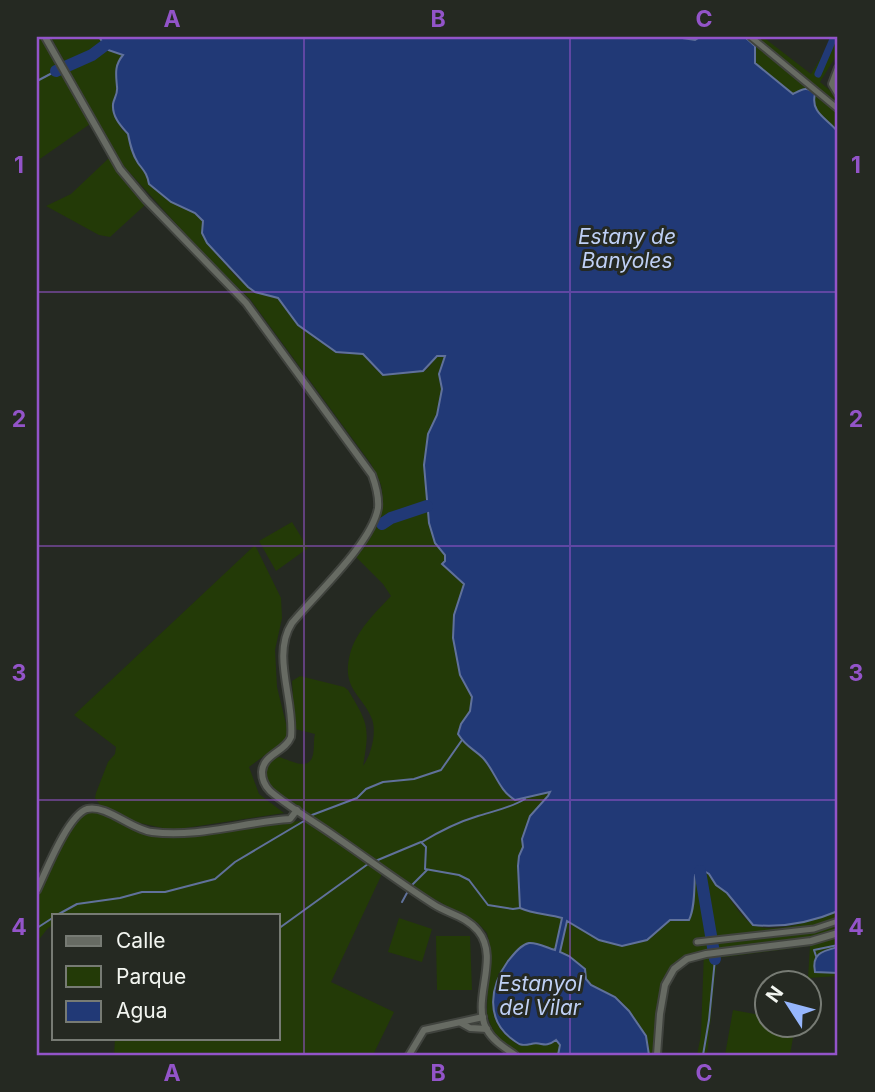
<svg xmlns="http://www.w3.org/2000/svg" width="875" height="1092" font-family="Inter,sans-serif">
<style>
.green{fill:#233a07}
.water{fill:#213976;stroke:#60719b;stroke-width:2}
.lines{fill:none;stroke-linecap:round;stroke-linejoin:round}
.stream{stroke:#60719b;stroke-width:2}
.canal{stroke:#213976;stroke-width:7}
.river{stroke:#213976;stroke-width:12}
.pedestrian-casing{stroke:#40433e;stroke-width:9}
.minor-casing{stroke:#40433e;stroke-width:10}
.pedestrian{stroke:#676b63;stroke-width:5}
.minor{stroke:#676b63;stroke-width:6}
.grid{fill:none;stroke:#9354c9;stroke-width:2;stroke-opacity:0.55}
.labels{text-anchor:middle;dominant-baseline:central;stroke-width:6;stroke-linejoin:round;paint-order:stroke}
.water-label{font-size:21px;font-style:italic;fill:#bfd0f5;stroke:#252922}
.neatline{fill:none;stroke:#9354c9;stroke-width:2.5}
.grid-label{font-size:23px;text-anchor:middle;font-weight:bold;fill:#9354c9}
</style>
<rect width="100%" height="100%" fill="#252922"/>
<g class="green">
<polygon points="37,37 41,37 90,124 37,161"/>
<path d="M51,37H104L130,49L121,129L128,134L130,147L139,164L147,173L152,187L171,202L207,215V243L237,278L255,292L278,298L298,325L313,337L339,354H363L373,367L387,376C398,372 418,375 426,370C431,367 433,360 437,356H445L439,374L442,389L437,415L426,444L424,465L429,523L435,543L445,555L443,566L464,584L554,788L522,910L562,918L555,950L540,945L522,946C501,968 480,1001 501,1030C506,1036 512,1040 518,1045L535,1043L547,1045L556,1040L560,1045L558,1055C547,1055 530,1059 519,1055C504,1050 489,1028 487,1012L489,941L487,933L478,923L423,893L273,789C263,777 263,763 279,757C288,759 306,771 312,758C315,751 313,741 315,734L295,729L292,681L300,676L344,687L348,690C368,723 370,727 363,766C371,755 377,733 372,719C362,694 341,689 350,654C356,631 375,613 391,596L383,584L356,557C373,539 387,510 381,485C379,478 374,471 371,464L250,299L208,259L121,163Z"/>
<polygon points="721,37 763,37 811,74 831,41 832,37 838,37 838,53 820,82 838,97 838,132 817,113 813,98 803,103 760,68 755,63 754,54"/>
<polygon points="109,158 145,205 110,237 99,235 46,206 71,194"/>
<polygon points="292,522 308,548 276,571 259,541"/>
<polygon points="255,545 281,598 282,618 275,650 277,687 288,732 288,738 249,767 259,794 284,813 172,830 135,822 100,805 95,798 96,793 108,762 115,754 116,747 74,715"/>
<polygon points="97,811 146,835 174,837 282,822 306,821 382,874 331,982 394,1012 373,1055 114,1055 115,1039 118,1038 278,1038 278,915 54,915 54,925 48,928 37,942 37,895 68,833 81,815"/>
<path d="M709,865C720,881 736,914 752,924C772,936 818,919 838,911V976L808,978L810,946L717,958L707,1055H697L701,1035L704,951C649,959 659,1014 652,1055H649V1045L621,1001L591,985L560,952L567,920L595,936L690,874Z"/>
<polygon points="399,918 432,929 422,962 388,952"/>
<polygon points="436,936 470,936 472,990 437,990"/>
<polygon points="733,1010 766,1016 766,1026 795,1026 790,1055 725,1055"/>
</g>
<g class="water">
<path d="M99,37H676L695,40L700,37H745L755,46V63L793,94C803,89 807,86 815,94C810,113 828,119 838,132V911C810,923 784,928 753,925L727,893L716,885L709,874L704,871L695,875C694,889 695,908 689,920H670L647,940L622,946L599,940L567,921L560,952L569,956L585,969L586,979L591,985L615,997L629,1011L646,1036L649,1055H558L560,1045L556,1040C544,1049 542,1041 531,1044C521,1046 520,1045 512,1039C485,1019 490,986 508,961C513,955 520,945 529,943C537,942 547,948 555,950L562,918C548,914 533,914 520,908L518,866L519,856L523,847L522,839L530,816L548,796L550,792L515,800C499,791 495,771 483,758C474,749 466,747 458,734L461,724L470,711L472,697L460,675L453,638L454,615L464,584L442,564L445,561V555L435,543L429,523L424,465L428,434L437,415L442,389L439,374L445,356H437L423,371L383,375L363,354L336,352L298,325L278,298L255,292L248,287L207,243L202,233L203,221L195,213L171,202L149,184C147,173 144,171 138,163C132,154 130,144 128,134C121,126 112,117 113,104C114,98 118,94 117,87C116,74 114,66 123,55L108,50Z"/>
<path d="M838,947V973L815,972C811,953 823,951 838,947Z"/>
</g>
<g class="lines">
<g class="stream">
<polyline points="37,81 56,71"/>
<polyline points="312,815 357,798 366,789 383,782 414,779 441,770 462,740"/>
<path d="M422,842C440,831 458,822 478,816C494,811 510,808 525,799"/>
<polyline points="373,862 421,842 426,847 425,869 459,875 469,880 488,905 513,909 520,908"/>
<polyline points="411,886 427,870"/>
<polyline points="402,902 408,891"/>
<polyline points="57,915 77,904 120,898 142,892 165,892 215,879 235,862 304,821"/>
<polyline points="37,928 54,917"/>
<polyline points="278,929 368,864"/>
<polyline points="816,956 814,950 838,945"/>
<polyline points="703,1055 709,1020 715,959"/>
</g>
<polyline class="canal" points="818,74 834,37"/>
<g class="river">
<polyline points="56,71 92,55 104,46"/>
<polyline points="382,524 391,518 427,506"/>
<polyline points="700,871 715,959"/>
</g>
<defs>
<g id="pedestrian">
<polyline points="751,37 838,109"/>
<polyline points="697,942 814,929 838,921"/>
</g>
<g id="minor">
<path d="M45,37L120,169L146,200L246,303L372,475C376,486 379,497 378,508C372,543 316,594 292,623C271,655 295,701 291,737C285,752 263,754 262,772C262,780 265,786 270,791C290,808 315,822 336,837C368,859 400,883 433,904C448,914 466,916 478,931C501,959 470,1000 487,1030C493,1041 505,1048 515,1055"/>
<polyline points="838,68 832,84 838,94"/>
<path d="M37,890C46,871 68,815 87,809C106,804 132,830 152,832C198,838 244,822 290,819L297,810"/>
<polyline points="461,1023 470,1028 487,1029"/>
<polyline points="409,1055 424,1030 483,1017"/>
<polyline points="657,1055 660,1014 665,985 674,969 687,959 706,954 811,941 838,933"/>
</g>
</defs>
<use href="#pedestrian" class="pedestrian-casing"/>
<use href="#minor" class="minor-casing"/>
<use href="#pedestrian" class="pedestrian"/>
<use href="#minor" class="minor"/>
</g>
<path class="grid" d="M304,37V1055M570,37V1055M37,292H838M37,546H838M37,800H838"/>
<g class="labels">
<g class="water-label">
<text x="627" y="236">Estany de<tspan x="627" dy="24">Banyoles</tspan></text>
<text x="540" y="983">Estanyol<tspan x="540" dy="24">del Vilar</tspan></text>
</g>
</g>
<rect width="875" height="1092" fill="none" stroke="#252922" stroke-width="77"/>
<rect x="52" y="914" width="228" height="126" fill="#252922" stroke="#777b74" stroke-width="2"/>
<rect x="66" y="936" width="35" height="10" fill="#676b63" stroke="#777b74" stroke-width="2"/>
<text x="116" y="948" font-size="21" fill="#f2f5f0">Calle</text>
<rect x="66" y="966" width="35" height="21" fill="#233a07" stroke="#777b74" stroke-width="2"/>
<text x="116" y="984" font-size="21" fill="#f2f5f0">Parque</text>
<rect x="66" y="1001" width="35" height="21" fill="#213976" stroke="#777b74" stroke-width="2"/>
<text x="116" y="1018" font-size="21" fill="#f2f5f0">Agua</text>
<g transform="translate(788 1004) rotate(306)"><circle r="33" fill="#252922" stroke="#777b74" stroke-width="2"/>
<path d="M0-5L12 26L0 18L-12 26Z" fill="#96b6fd"/>
<text y="-10" font-size="19" font-weight="bold" text-anchor="middle" fill="#f2f5f0">N</text>
</g>
<rect x="38" y="38" width="798" height="1016" class="neatline"/>
<g class="grid-label">
<text x="172" y="27">A</text>
<text x="438" y="27">B</text>
<text x="704" y="27">C</text>
<text x="19" y="173">1</text>
<text x="856" y="173">1</text>
<text x="19" y="427">2</text>
<text x="856" y="427">2</text>
<text x="19" y="681">3</text>
<text x="856" y="681">3</text>
<text x="19" y="935">4</text>
<text x="856" y="935">4</text>
<text x="172" y="1081">A</text>
<text x="438" y="1081">B</text>
<text x="704" y="1081">C</text>
</g>
</svg>
